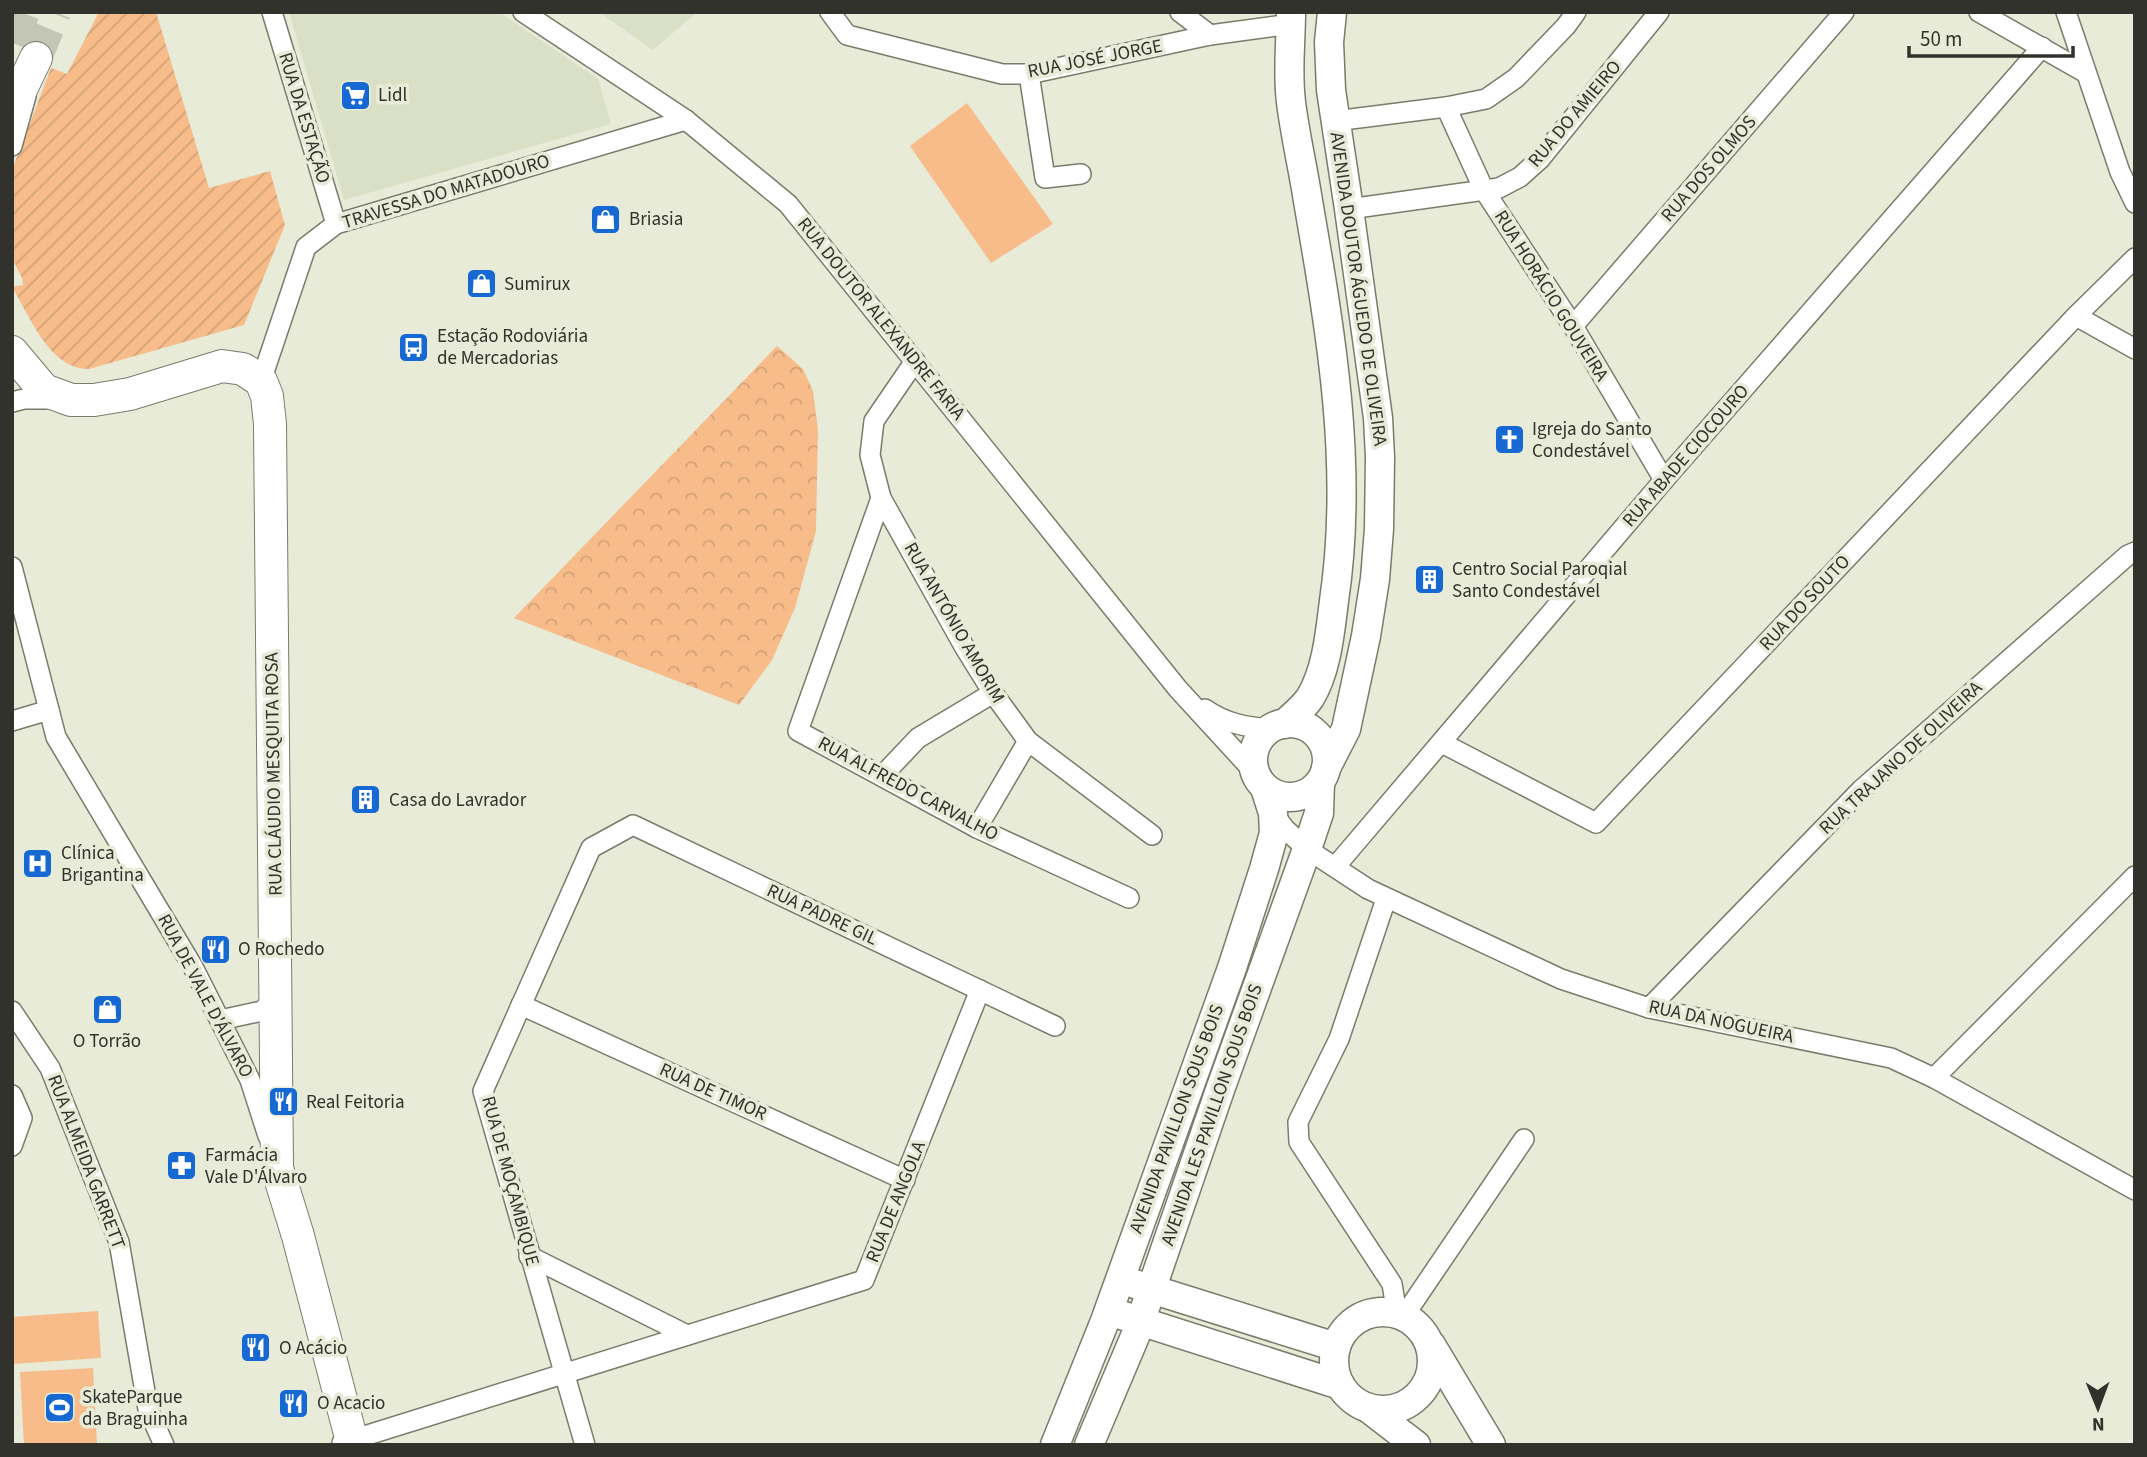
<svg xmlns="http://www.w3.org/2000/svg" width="2147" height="1457" font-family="'Source Sans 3',sans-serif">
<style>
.built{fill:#dae0c6}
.forest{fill:url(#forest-crowns)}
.garden{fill:url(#garden-furrows)}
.pitch{fill:#f7bc8a}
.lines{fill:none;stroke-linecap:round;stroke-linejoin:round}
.primary-tunnel{stroke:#c3c6b5;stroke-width:32;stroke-dasharray:32 16;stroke-linecap:butt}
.street-casing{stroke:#797c6b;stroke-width:22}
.secondary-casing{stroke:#797c6b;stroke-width:31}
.primary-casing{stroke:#797c6b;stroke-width:34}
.street{stroke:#fff;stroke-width:19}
.secondary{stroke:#fff;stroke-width:28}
.primary{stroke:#fff;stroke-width:32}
.labels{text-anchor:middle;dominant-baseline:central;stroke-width:7;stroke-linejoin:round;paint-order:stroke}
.street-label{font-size:19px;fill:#31322b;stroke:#e7ebd8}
.poi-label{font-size:19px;fill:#31322b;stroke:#e7ebd8;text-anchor:start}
</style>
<defs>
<pattern id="forest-crowns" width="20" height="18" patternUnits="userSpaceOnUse" patternTransform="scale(1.75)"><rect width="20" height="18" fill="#f7bc8a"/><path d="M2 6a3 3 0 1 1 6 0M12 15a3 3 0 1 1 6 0" fill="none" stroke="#d4a277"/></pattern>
<pattern id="garden-furrows" width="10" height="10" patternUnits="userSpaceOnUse" patternTransform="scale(1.75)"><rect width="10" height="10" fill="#f7bc8a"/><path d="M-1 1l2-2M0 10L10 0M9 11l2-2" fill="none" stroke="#d4a277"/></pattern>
</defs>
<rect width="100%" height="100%" fill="#e7ebd8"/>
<g class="built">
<polygon points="289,12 499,12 598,79 611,124 344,200"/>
<polygon points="599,12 697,12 653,50"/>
</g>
<polygon class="forest" points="777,346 803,369 813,391 818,430 816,531 795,608 772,660 739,705 514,618"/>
<path class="garden" d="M99,12H156L209,188L270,171L285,225L244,325L89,369C49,369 30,316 12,287L23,285L22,278L12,258V170L51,68L67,74Z"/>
<g class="pitch">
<polygon points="967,103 1053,224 991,263 910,146"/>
<polygon points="98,1311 101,1358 12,1364 12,1317"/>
<polygon points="93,1368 97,1445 24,1445 20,1372"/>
</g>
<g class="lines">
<g class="primary-tunnel">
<polyline points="12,43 24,12"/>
<polyline points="36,58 55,12"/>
</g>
<defs>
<g id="street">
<polyline points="272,12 336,224"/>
<polyline points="523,12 686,120 788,204 1178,689 1256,774"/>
<polyline points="830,12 847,35 1002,74 1029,74 1210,35 1291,24"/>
<polyline points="1180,12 1210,35"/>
<polyline points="1979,12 2086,73"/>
<polyline points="2066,12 2120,172 2135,203"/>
<polyline points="1029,74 1045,178 1081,174"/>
<polyline points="1446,107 1484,190 1573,326 1664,480"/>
<polyline points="1335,121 1446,107 1486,99 1516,78 1566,26 1576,12"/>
<polyline points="12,146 26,96"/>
<polyline points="1349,209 1499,188 1520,177 1540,159 1659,12"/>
<polyline points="2076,316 2135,349"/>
<polyline points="1573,326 1844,12"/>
<polyline points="915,361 874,421 870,455 881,498 965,648 993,693 1028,741 1152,835"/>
<polyline points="261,381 306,247 336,224 686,120"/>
<polyline points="12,402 24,399 56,399"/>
<polyline points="881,498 798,731 977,828 1129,898"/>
<polyline points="12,567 56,737 193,967 250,1080 268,1136"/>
<path d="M1205,709C1225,723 1245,727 1270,729"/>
<polyline points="12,721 49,710"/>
<polyline points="1442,743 1596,823 2076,316 2135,258"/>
<polyline points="882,776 918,738 993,693"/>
<polyline points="1273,813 1285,829 1307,849 1368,889 1561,979 1649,1008 1891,1058 1934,1078 2135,1190"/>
<polyline points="977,828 1028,741"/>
<polyline points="1335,867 1664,480 2042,47"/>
<polyline points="1386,899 1339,1039 1298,1122 1299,1142 1392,1284 1397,1314"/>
<polyline points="521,1005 905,1180"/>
<polyline points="1649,1008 1861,790 2128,555 2135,552"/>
<polyline points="12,1011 50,1068 119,1242 148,1409 164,1445"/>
<polyline points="220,1020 262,1011 276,998"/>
<polyline points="1934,1078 2135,876"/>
<polyline points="12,1095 22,1118 12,1146"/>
<polyline points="529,1256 687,1335"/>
<polyline points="1404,1316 1524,1139"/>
<polyline points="342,1443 864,1280 980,990"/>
<polyline points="585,1445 483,1091 591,848 633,825 1055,1026"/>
</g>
<g id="secondary">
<circle cx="1290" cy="760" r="37"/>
<path d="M1284,724C1293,716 1303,708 1310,698C1327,670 1330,632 1334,601C1354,466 1331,334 1308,201C1303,168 1295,135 1291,102C1287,72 1291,42 1291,12"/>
<polyline points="1326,768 1346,729 1366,636 1375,579 1379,529 1380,457 1378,418 1349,209 1331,90 1329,42 1332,12"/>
<polyline points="1135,1284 1336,1347"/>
<circle cx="1383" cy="1361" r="49"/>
<polyline points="1124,1316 1340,1385"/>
<polyline points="1431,1345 1491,1445"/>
<polyline points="1368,1408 1416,1445"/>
<polyline points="1055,1445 1105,1321 1232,968 1264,869 1274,833 1273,813 1265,788"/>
<polyline points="1089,1445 1136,1334 1221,1087 1307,849 1319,813 1320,782"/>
</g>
<g id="primary">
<polyline points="12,108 36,58"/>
<polyline points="12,352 44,390 71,400 94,400 130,394 222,366 243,369 261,381 267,396 270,424 277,1168 298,1236 353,1445"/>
</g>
</defs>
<use href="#street" class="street-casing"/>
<use href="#secondary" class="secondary-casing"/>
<use href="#primary" class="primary-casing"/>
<use href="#street" class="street"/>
<use href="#secondary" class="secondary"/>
<use href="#primary" class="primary"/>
</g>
<defs>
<symbol id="supermarket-square" viewBox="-11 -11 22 22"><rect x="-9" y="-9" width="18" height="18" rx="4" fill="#1668d2" stroke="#e7ebd8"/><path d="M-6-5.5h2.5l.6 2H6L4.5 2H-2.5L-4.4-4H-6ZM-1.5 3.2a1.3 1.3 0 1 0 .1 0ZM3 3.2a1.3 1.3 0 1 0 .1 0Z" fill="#fff"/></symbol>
<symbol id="shop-square" viewBox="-11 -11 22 22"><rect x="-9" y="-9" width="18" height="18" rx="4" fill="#1668d2" stroke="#e7ebd8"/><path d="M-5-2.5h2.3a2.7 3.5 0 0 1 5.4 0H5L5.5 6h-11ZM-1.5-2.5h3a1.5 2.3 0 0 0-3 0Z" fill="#fff"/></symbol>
<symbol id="bus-square" viewBox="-11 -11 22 22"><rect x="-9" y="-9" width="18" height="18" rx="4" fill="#1668d2" stroke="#e7ebd8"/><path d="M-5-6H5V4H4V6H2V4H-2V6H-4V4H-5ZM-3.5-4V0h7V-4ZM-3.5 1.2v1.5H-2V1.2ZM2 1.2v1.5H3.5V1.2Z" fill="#fff"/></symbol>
<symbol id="church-square" viewBox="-11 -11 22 22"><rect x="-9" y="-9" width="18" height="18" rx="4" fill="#1668d2" stroke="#e7ebd8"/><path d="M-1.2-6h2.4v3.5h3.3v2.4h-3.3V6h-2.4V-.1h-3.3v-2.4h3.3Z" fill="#fff"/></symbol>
<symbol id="building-square" viewBox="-11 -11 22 22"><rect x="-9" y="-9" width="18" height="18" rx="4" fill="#1668d2" stroke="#e7ebd8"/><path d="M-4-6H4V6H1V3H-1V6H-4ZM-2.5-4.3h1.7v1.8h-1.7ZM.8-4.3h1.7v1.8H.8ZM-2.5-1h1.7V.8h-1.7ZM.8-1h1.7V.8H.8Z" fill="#fff"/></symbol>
<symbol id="hospital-square" viewBox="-11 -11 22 22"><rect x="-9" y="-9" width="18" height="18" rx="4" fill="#1668d2" stroke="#e7ebd8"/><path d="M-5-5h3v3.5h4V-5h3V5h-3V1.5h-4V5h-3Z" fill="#fff"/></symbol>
<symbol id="restaurant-square" viewBox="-11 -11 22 22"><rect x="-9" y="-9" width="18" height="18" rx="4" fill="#1668d2" stroke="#e7ebd8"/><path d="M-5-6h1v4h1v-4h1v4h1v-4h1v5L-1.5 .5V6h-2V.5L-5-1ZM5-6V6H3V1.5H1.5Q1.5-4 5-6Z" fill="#fff"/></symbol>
<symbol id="pharmacy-square" viewBox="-11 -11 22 22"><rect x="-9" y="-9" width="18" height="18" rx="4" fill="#1668d2" stroke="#e7ebd8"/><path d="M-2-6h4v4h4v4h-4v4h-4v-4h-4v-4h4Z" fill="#fff"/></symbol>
<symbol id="stadium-square" viewBox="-11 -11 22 22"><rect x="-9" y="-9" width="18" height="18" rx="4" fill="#1668d2" stroke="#e7ebd8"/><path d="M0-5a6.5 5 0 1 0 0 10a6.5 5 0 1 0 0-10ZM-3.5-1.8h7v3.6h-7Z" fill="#fff"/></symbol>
</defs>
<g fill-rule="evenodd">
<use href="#supermarket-square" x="338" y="78" width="35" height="35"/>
<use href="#shop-square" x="588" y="202" width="35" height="35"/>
<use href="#shop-square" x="464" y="266" width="35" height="35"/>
<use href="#bus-square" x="396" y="330" width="35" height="35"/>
<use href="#church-square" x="1492" y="422" width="35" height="35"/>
<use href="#building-square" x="1412" y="562" width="35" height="35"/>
<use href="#building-square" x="348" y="782" width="35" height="35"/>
<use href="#hospital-square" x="20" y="846" width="35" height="35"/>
<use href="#restaurant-square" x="198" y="932" width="35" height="35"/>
<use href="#shop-square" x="90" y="992" width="35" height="35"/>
<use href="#restaurant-square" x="266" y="1084" width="35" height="35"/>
<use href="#pharmacy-square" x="164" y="1148" width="35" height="35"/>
<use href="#restaurant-square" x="238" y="1330" width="35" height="35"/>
<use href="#restaurant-square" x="276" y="1386" width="35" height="35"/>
<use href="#stadium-square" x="42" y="1390" width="35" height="35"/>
</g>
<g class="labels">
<g class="street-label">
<text transform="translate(1095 59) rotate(-11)">RUA JOSÉ JORGE</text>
<text transform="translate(1575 114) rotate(-50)">RUA DO AMIEIRO</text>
<text transform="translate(304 118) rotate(73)">RUA DA ESTAÇÃO</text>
<text transform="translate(1709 169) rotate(-49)">RUA DOS OLMOS</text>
<text transform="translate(446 192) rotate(-17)">TRAVESSA DO MATADOURO</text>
<text transform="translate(1358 289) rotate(82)">AVENIDA DOUTOR ÁGUEDO DE OLIVEIRA</text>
<text transform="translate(1551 296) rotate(58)">RUA HORÁCIO GOUVEIRA</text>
<text transform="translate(881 319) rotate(51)">RUA DOUTOR ALEXANDRE FARIA</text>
<text transform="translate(1686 456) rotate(-49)">RUA ABADE CIOCOURO</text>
<text transform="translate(1805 603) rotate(-47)">RUA DO SOUTO</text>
<text transform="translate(954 623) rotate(60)">RUA ANTÓNIO AMORIM</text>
<text transform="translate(1901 758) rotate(-43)">RUA TRAJANO DE OLIVEIRA</text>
<text transform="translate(274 774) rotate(-91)">RUA CLÁUDIO MESQUITA ROSA</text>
<text transform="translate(908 789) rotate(28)">RUA ALFREDO CARVALHO</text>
<text transform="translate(822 915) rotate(25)">RUA PADRE GIL</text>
<text transform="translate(205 996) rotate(62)">RUA DE VALE D'ÁLVARO</text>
<text transform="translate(1721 1022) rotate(12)">RUA DA NOGUEIRA</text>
<text transform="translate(713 1092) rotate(24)">RUA DE TIMOR</text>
<text transform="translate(1212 1115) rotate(-71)">AVENIDA LES PAVILLON SOUS BOIS</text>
<text transform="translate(1177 1119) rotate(-70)">AVENIDA PAVILLON SOUS BOIS</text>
<text transform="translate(86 1162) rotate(69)">RUA ALMEIDA GARRETT</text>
<text transform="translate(510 1181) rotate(75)">RUA DE MOÇAMBIQUE</text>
<text transform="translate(896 1202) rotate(-68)">RUA DE ANGOLA</text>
</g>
<g class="poi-label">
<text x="378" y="95">Lidl</text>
<text x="629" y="219">Briasia</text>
<text x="504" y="284">Sumirux</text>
<text x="437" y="336">Estação Rodoviária<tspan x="437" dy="22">de Mercadorias</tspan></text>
<text x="1532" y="429">Igreja do Santo<tspan x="1532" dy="22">Condestável</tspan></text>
<text x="1452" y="569">Centro Social Paroqial<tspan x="1452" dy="22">Santo Condestável</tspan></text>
<text x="389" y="800">Casa do Lavrador</text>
<text x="61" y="853">Clínica<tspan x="61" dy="22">Brigantina</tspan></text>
<text x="238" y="949">O Rochedo</text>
<text x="107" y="1041" text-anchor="middle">O Torrão</text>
<text x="306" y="1102">Real Feitoria</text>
<text x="205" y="1155">Farmácia<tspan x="205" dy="22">Vale D'Álvaro</tspan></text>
<text x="279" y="1348">O Acácio</text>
<text x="82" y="1397">SkateParque<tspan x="82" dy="22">da Braguinha</tspan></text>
<text x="317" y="1403">O Acacio</text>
</g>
</g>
<rect width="2147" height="1457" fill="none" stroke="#31322b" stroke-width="28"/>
<g transform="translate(2098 1408) rotate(179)" stroke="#e7ebd8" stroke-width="5" paint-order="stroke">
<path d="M0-5L12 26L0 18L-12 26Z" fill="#31322b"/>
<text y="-10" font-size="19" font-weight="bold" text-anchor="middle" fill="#31322b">N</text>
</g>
<path d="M1909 46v10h164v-10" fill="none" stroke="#31322b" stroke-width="3.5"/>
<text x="1920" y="46" font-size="21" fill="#31322b" stroke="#e7ebd8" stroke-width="5" paint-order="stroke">50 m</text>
</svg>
